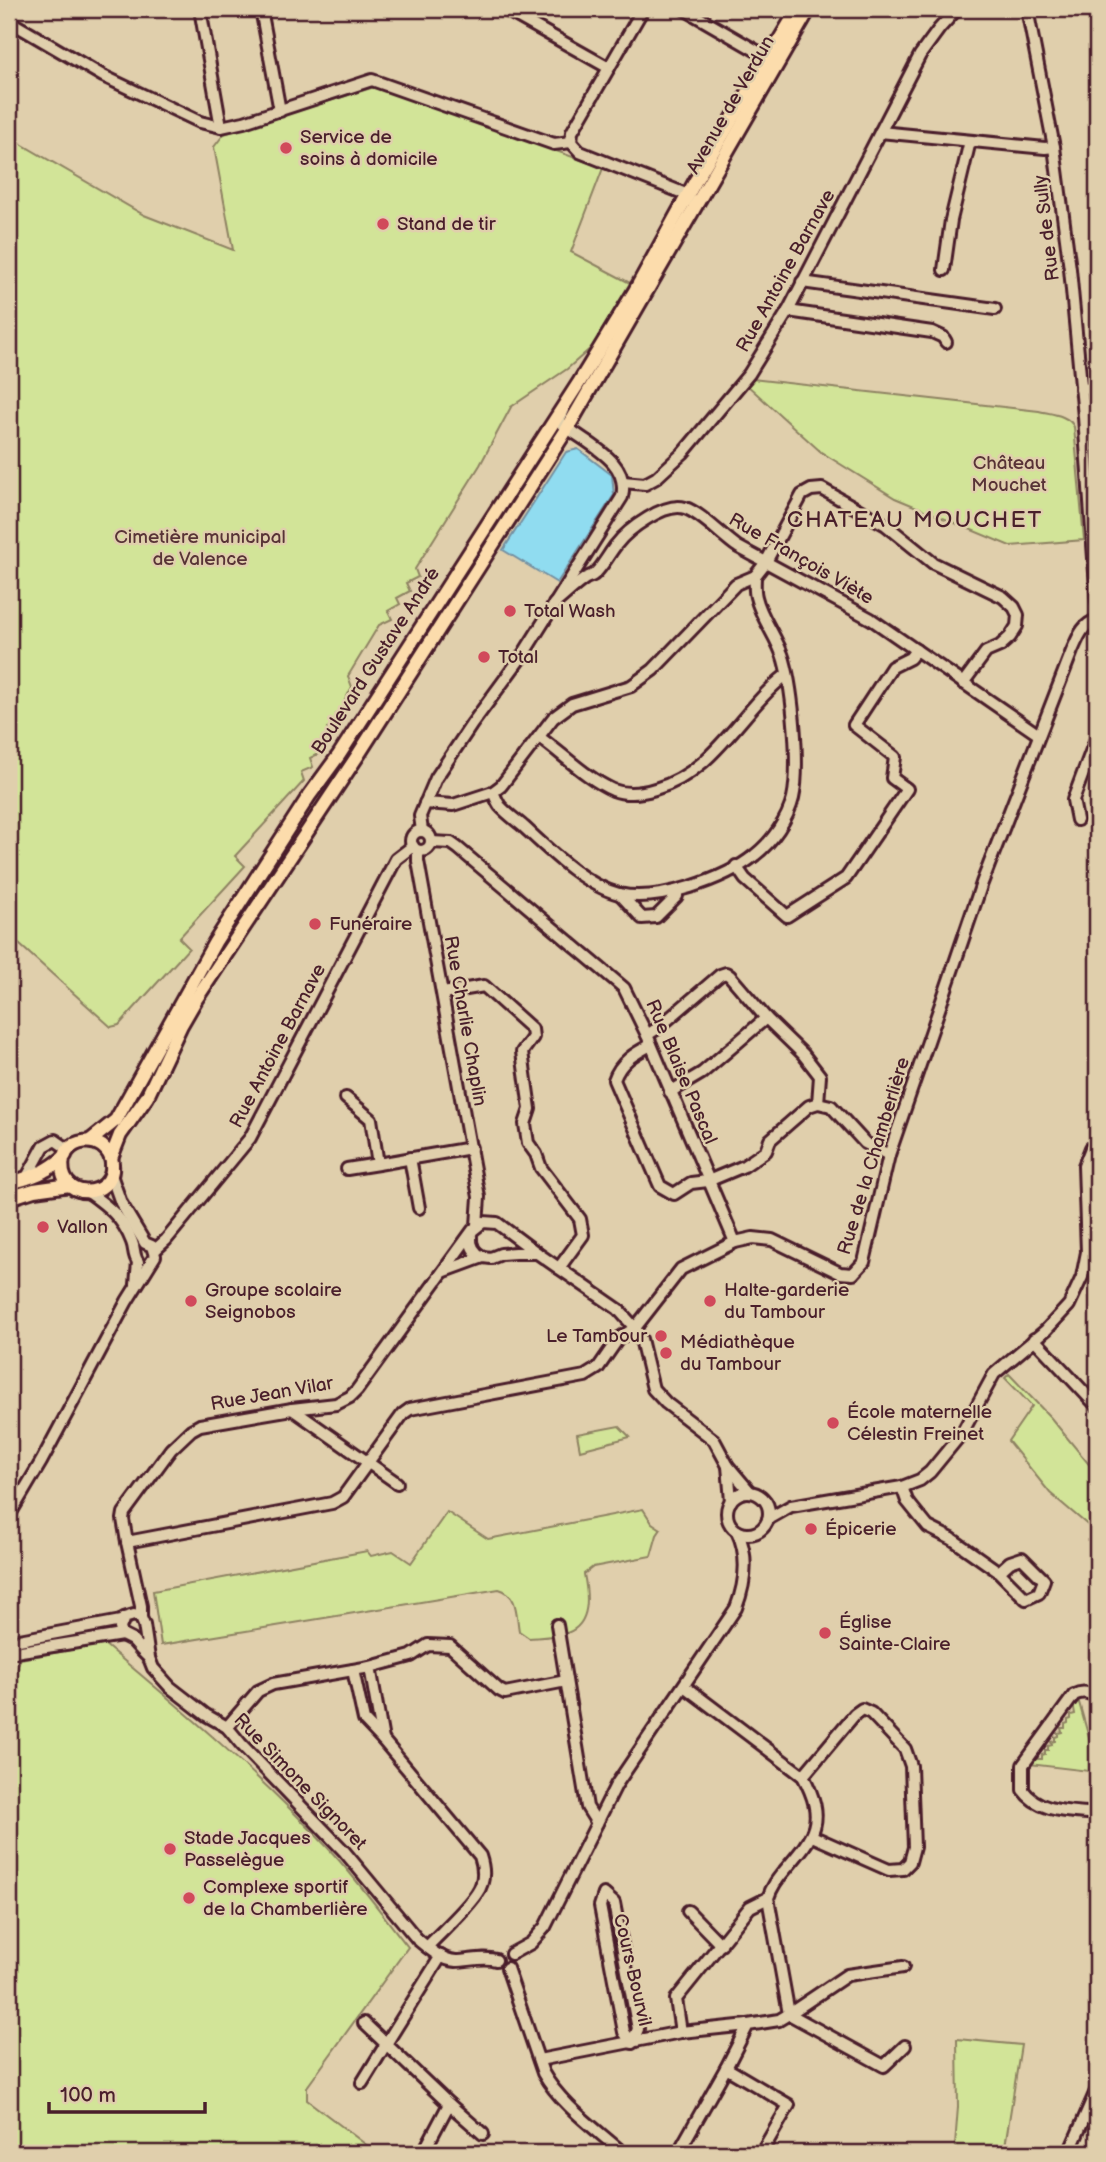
<svg xmlns="http://www.w3.org/2000/svg" width="1106" height="2162" font-family="'Balsamiq Sans',sans-serif">
<style>
.green{fill:#d2e498;stroke:#8e8262;stroke-width:2}
.water{fill:#90dcf0;stroke:#7490a1;stroke-width:2}
.lines{fill:none;stroke-linecap:round;stroke-linejoin:round}
.minor-casing{stroke:#4a1f2b;stroke-width:16}
.major-casing{stroke:#4a1f2b;stroke-width:18}
.minor{stroke:#e0cfac;stroke-width:10}
.major{stroke:#fcdcac;stroke-width:12}
.poi-dot{fill:#d1495b;stroke:#e0cfac;stroke-width:2.5}
.labels{text-anchor:middle;dominant-baseline:central;stroke-width:5;stroke-linejoin:round;paint-order:stroke}
.street-label{font-size:19px;fill:#4a1f2b;stroke:#e0cfac}
.poi-label{font-size:19px;fill:#4a1f2b;stroke:#e0cfac;text-anchor:start}
.park-label{font-size:19px;fill:#583336;stroke:#e0cfac}
.quarter-label{font-size:23px;letter-spacing:2px;fill:#4a1f2b;stroke:#e0cfac}
</style>
<rect width="100%" height="100%" fill="#e0cfac"/>
<filter id="ink" filterUnits="userSpaceOnUse"><feTurbulence type="fractalNoise" baseFrequency=".0143" numOctaves="2"/><feDisplacementMap in="SourceGraphic" scale="14" xChannelSelector="R" yChannelSelector="G"/><feConvolveMatrix kernelMatrix="1 2 1 2 8 2 1 2 1" color-interpolation-filters="sRGB"/></filter>
<g filter="url(#ink)">
<g class="green">
<polygon points="381,87 603,168 571,252 630,283 592,347 567,369 511,407 480,465 415,569 418,577 406,583 410,591 397,598 400,604 388,611 392,619 379,625 348,676 352,687 345,700 348,708 336,714 339,723 327,728 331,738 319,743 322,752 310,758 313,767 301,772 304,781 235,856 245,866 179,938 189,948 119,1025 111,1027 9,935 9,137 144,215 233,250 214,147 224,134 371,88"/>
<path d="M752,379L1039,411C1051,414 1069,415 1074,427L1084,540L1010,546L895,498L821,452L747,385Z"/>
<polygon points="1009,1374 1051,1418 1097,1474 1097,1533 1050,1493 1008,1441 1032,1406 1005,1378"/>
<polygon points="619,1426 630,1437 580,1450 577,1434"/>
<path d="M643,1509L652,1523L661,1529L657,1535L651,1556L593,1567L584,1574C588,1594 592,1624 567,1633C556,1637 541,1637 529,1638L519,1631C516,1614 518,1594 499,1589L161,1645L153,1591L367,1551L371,1556L393,1551L411,1563L447,1512L488,1539Z"/>
<path d="M104,1644C182,1709 259,1774 328,1848C357,1879 382,1914 408,1947L307,2087V2100L377,2153H9V1696L20,1659Z"/>
<polygon points="1078,1699 1093,1752 1097,1752 1097,1772 1029,1764 1037,1752 1038,1759 1042,1759 1042,1755 1045,1754 1045,1750 1048,1750 1048,1746 1052,1745 1051,1742 1055,1741 1055,1737 1058,1736 1058,1733 1062,1732 1061,1728 1065,1728 1065,1724 1068,1723 1068,1720 1071,1719 1071,1715 1075,1714 1073,1703"/>
<polygon points="957,2039 1021,2045 1004,2153 960,2153 955,2145 958,2107"/>
</g>
<polygon class="water" points="578,449 612,475 614,495 557,583 503,550 566,452"/>
<g class="lines">
<defs>
<g id="minor">
<polyline points="200,9 221,127"/>
<polyline points="261,9 280,111"/>
<polyline points="504,9 609,68"/>
<polyline points="684,9 776,62"/>
<polyline points="1027,9 1054,147 1070,269 1084,417 1097,601"/>
<polyline points="9,21 103,76 200,122 221,127 244,122 372,80 554,144 571,142"/>
<polyline points="880,132 1045,148 1054,147"/>
<polyline points="571,142 580,152 688,195 690,201"/>
<polyline points="571,142 572,132 643,9"/>
<polyline points="944,270 951,220 970,141"/>
<polyline points="802,282 995,309"/>
<polyline points="788,311 932,332 943,337 946,342"/>
<polyline points="1081,389 1097,388"/>
<polyline points="1083,403 1097,410"/>
<polyline points="623,482 645,484 656,478 683,453 749,374 788,311 920,55 939,29 957,9"/>
<path d="M554,604C564,596 573,587 583,580C586,577 590,577 593,575C600,571 610,552 616,545C628,529 665,502 685,508C701,513 722,536 738,547L871,619L1039,735"/>
<path d="M539,737C563,754 586,778 613,790C626,795 642,793 655,789C715,772 740,711 786,675"/>
<path d="M493,792C495,796 497,802 500,806C507,814 516,820 524,827C550,851 584,885 619,894C657,903 726,879 755,855C772,842 788,819 793,798C800,767 793,692 784,660C778,638 761,619 756,597C754,590 755,582 755,576L766,562L802,495L811,490L822,489L886,525L933,563L1003,597L1014,607L1018,615L1017,626L1010,637L1000,646L986,652L963,683"/>
<polyline points="425,803 453,805 493,792 501,786 553,718 572,704 631,686 653,670 736,584 755,576"/>
<polyline points="1077,820 1073,800 1097,736"/>
<circle cx="421" cy="841" r="10"/>
<path d="M422,831L420,816L436,778L472,724L522,656L622,497C631,459 583,443 559,421L564,410"/>
<polyline points="431,842 451,843 458,848 624,988 647,1035 735,1242"/>
<polyline points="418,851 418,861 479,1197 477,1225"/>
<polyline points="736,866 745,879 787,916 846,878 907,789 892,778 895,757 854,725 892,667 910,658 916,650"/>
<polyline points="620,894 642,918 656,917 677,896 677,892"/>
<polyline points="443,993 484,986 532,1029 533,1037 522,1052 530,1109 525,1124 528,1143 536,1154 541,1168 580,1219 583,1235 559,1268"/>
<polyline points="766,1018 803,1054 820,1076 818,1103"/>
<polyline points="647,1035 658,1028 720,975 726,973 730,976 766,1018 702,1073 670,1092"/>
<path d="M651,1045C635,1053 620,1062 614,1080L660,1186L674,1194L691,1183L708,1181L744,1166L766,1151L770,1140L809,1106L818,1103L831,1106L865,1143L889,1155"/>
<polyline points="346,1098 371,1119 378,1164 471,1148"/>
<polyline points="410,1158 419,1208"/>
<polyline points="347,1169 378,1164"/>
<polyline points="26,1179 44,1146 55,1140 68,1149"/>
<path d="M88,1192C108,1206 123,1218 132,1242C135,1249 133,1255 138,1262L136,1284"/>
<path d="M471,1236C470,1246 474,1253 483,1257"/>
<polyline points="155,1250 166,1240 250,1138 396,859 413,846"/>
<polyline points="445,1271 483,1257 491,1258 501,1254 515,1253 537,1253"/>
<polyline points="1034,1339 1097,1406"/>
<polyline points="292,1409 397,1483"/>
<polyline points="728,1466 731,1501"/>
<polyline points="902,1487 907,1501 928,1527 952,1539 999,1572 1026,1599 1039,1593 1044,1580 1022,1558 1010,1562 999,1572"/>
<circle cx="748" cy="1513" r="21"/>
<polyline points="9,1516 41,1462 127,1301 155,1256 152,1246 145,1243 121,1203 111,1175"/>
<polyline points="768,1519 791,1506 902,1487 920,1480 930,1472 962,1433 994,1374 1046,1330 1069,1305 1082,1277 1087,1252 1084,1166 1091,1148 1097,1143"/>
<path d="M127,1542L332,1503L343,1497L403,1414L410,1409L585,1376L598,1368L618,1339L635,1328L681,1269L735,1242L753,1238L772,1240L840,1273L853,1274L864,1262L889,1155L947,986L982,883L1072,651C1078,638 1082,624 1097,620"/>
<path d="M141,1618L134,1615L124,1618L120,1628L122,1635L132,1640L140,1649L149,1658L153,1668L170,1687L206,1715L227,1727L241,1744L344,1851L417,1939C428,1948 441,1960 456,1961C470,1961 483,1956 496,1960"/>
<polyline points="557,1625 587,1807 597,1823"/>
<polyline points="12,1644 19,1640 121,1621"/>
<polyline points="15,1652 122,1635"/>
<polyline points="149,1658 144,1625 141,1618 141,1606 127,1542 123,1519 124,1513 171,1449 191,1430 200,1425 292,1409 336,1404 350,1397 357,1390 473,1230 483,1222 497,1223 537,1253 618,1309 635,1328 641,1339 653,1389 666,1403 714,1440 728,1466 750,1492"/>
<polyline points="370,1667 383,1740"/>
<path d="M353,1670L364,1720L383,1740L480,1856C484,1868 485,1882 477,1893C466,1910 441,1932 427,1947"/>
<path d="M1097,1697C1089,1693 1083,1690 1074,1695L1023,1765V1790C1039,1813 1071,1811 1097,1814"/>
<polyline points="227,1727 258,1691 273,1684 370,1667 411,1656 428,1645 450,1646 499,1690 505,1693 566,1681"/>
<polyline points="803,1776 855,1714 862,1709 871,1713 905,1749 911,1766 914,1847 910,1862 903,1869 889,1870 812,1836"/>
<polygon points="604,1894 614,1903 638,2029 632,2043 624,2032 600,1906"/>
<polyline points="688,1911 721,1945"/>
<path d="M511,1954L531,1943L545,1927L616,1785L736,1608C746,1582 749,1556 737,1531"/>
<polyline points="903,1967 847,1975 789,2014 884,2066 905,2046"/>
<path d="M507,1968L543,2073C561,2105 595,2128 623,2153"/>
<polyline points="681,2032 676,1999 750,1907 768,1898"/>
<polyline points="539,2060 681,2032 748,2025"/>
<polyline points="726,2068 789,2105 761,2153"/>
<polyline points="362,2083 386,2044 364,2023"/>
<polyline points="449,2104 483,2134"/>
<polyline points="423,2153 449,2104 386,2044 441,1956"/>
<path d="M678,2153L726,2068L748,2025L779,2020L789,2014L768,1898C772,1886 777,1880 785,1870C815,1835 827,1821 803,1776L684,1686"/>
<polyline points="1069,2153 1097,2089"/>
</g>
<g id="major">
<polyline points="90,1141 116,1120 215,942 309,796 339,755 580,381 635,291 696,180 798,9"/>
<polyline points="111,1158 120,1135 147,1097 181,1025 196,999 358,755 567,429 809,9"/>
<path d="M9,1183C21,1180 34,1177 44,1171C50,1168 57,1163 62,1159C68,1153 63,1156 68,1150C76,1140 92,1139 102,1146C107,1150 112,1157 112,1164C116,1200 55,1203 63,1158"/>
<polyline points="9,1198 34,1190 70,1185"/>
</g>
</defs>
<use href="#minor" class="minor-casing"/>
<use href="#major" class="major-casing"/>
<use href="#minor" class="minor"/>
<use href="#major" class="major"/>
</g>
</g>
<g class="poi-dot">
<circle cx="286" cy="148" r="7"/>
<circle cx="383" cy="224" r="7"/>
<circle cx="510" cy="611" r="7"/>
<circle cx="484" cy="657" r="7"/>
<circle cx="315" cy="924" r="7"/>
<circle cx="43" cy="1227" r="7"/>
<circle cx="191" cy="1301" r="7"/>
<circle cx="710" cy="1301" r="7"/>
<circle cx="661" cy="1336" r="7"/>
<circle cx="666" cy="1353" r="7"/>
<circle cx="833" cy="1423" r="7"/>
<circle cx="811" cy="1529" r="7"/>
<circle cx="825" cy="1633" r="7"/>
<circle cx="170" cy="1849" r="7"/>
<circle cx="189" cy="1898" r="7"/>
</g>
<g class="labels">
<g class="street-label">
<text transform="translate(731 105) rotate(-60)">Avenue de Verdun</text>
<text transform="translate(1047 228) rotate(-97)">Rue de Sully</text>
<text transform="translate(786 271) rotate(-61)">Rue Antoine Barnave</text>
<text transform="translate(801 559) rotate(30)">Rue François Viète</text>
<text transform="translate(376 661) rotate(-57)">Boulevard Gustave André</text>
<text transform="translate(465 1021) rotate(80)">Rue Charlie Chaplin</text>
<text transform="translate(278 1046) rotate(-62)">Rue Antoine Barnave</text>
<text transform="translate(681 1072) rotate(67)">Rue Blaise Pascal</text>
<text transform="translate(874 1156) rotate(-73)">Rue de la Chamberlière</text>
<text transform="translate(272 1394) rotate(-10)">Rue Jean Vilar</text>
<text transform="translate(300 1782) rotate(46)">Rue Simone Signoret</text>
<text transform="translate(632 1970) rotate(77)">Cours Bourvil</text>
</g>
<g class="poi-label">
<text x="300" y="137">Service de<tspan x="300" dy="22">soins à domicile</tspan></text>
<text x="397" y="224">Stand de tir</text>
<text x="524" y="611">Total Wash</text>
<text x="498" y="657">Total</text>
<text x="329" y="924">Funéraire</text>
<text x="57" y="1227">Vallon</text>
<text x="205" y="1290">Groupe scolaire<tspan x="205" dy="22">Seignobos</tspan></text>
<text x="724" y="1290">Halte-garderie<tspan x="724" dy="22">du Tambour</tspan></text>
<text x="647" y="1336" text-anchor="end">Le Tambour</text>
<text x="680" y="1342">Médiathèque<tspan x="680" dy="22">du Tambour</tspan></text>
<text x="847" y="1412">École maternelle<tspan x="847" dy="22">Célestin Freinet</tspan></text>
<text x="825" y="1529">Épicerie</text>
<text x="839" y="1622">Église<tspan x="839" dy="22">Sainte-Claire</tspan></text>
<text x="184" y="1838">Stade Jacques<tspan x="184" dy="22">Passelègue</tspan></text>
<text x="203" y="1887">Complexe sportif<tspan x="203" dy="22">de la Chamberlière</tspan></text>
</g>
<g class="park-label">
<text x="1009" y="463">Château<tspan x="1009" dy="22">Mouchet</tspan></text>
<text x="200" y="537">Cimetière municipal<tspan x="200" dy="22">de Valence</tspan></text>
</g>
<g class="quarter-label">
<text x="915" y="520">CHATEAU MOUCHET</text>
</g>
</g>
<rect width="1106" height="2162" fill="none" stroke="#e0cfac" stroke-width="35"/>
<rect x="18" y="18" width="1071" height="2127" fill="none" stroke="#4a1f2b" stroke-width="2.5" filter="url(#ink)"/>
<path d="M49 2102v10h156v-10" fill="none" stroke="#4a1f2b" stroke-width="3.5"/>
<text x="60" y="2102" font-size="21" fill="#4a1f2b" stroke="#e0cfac" stroke-width="5" paint-order="stroke">100 m</text>
</svg>
